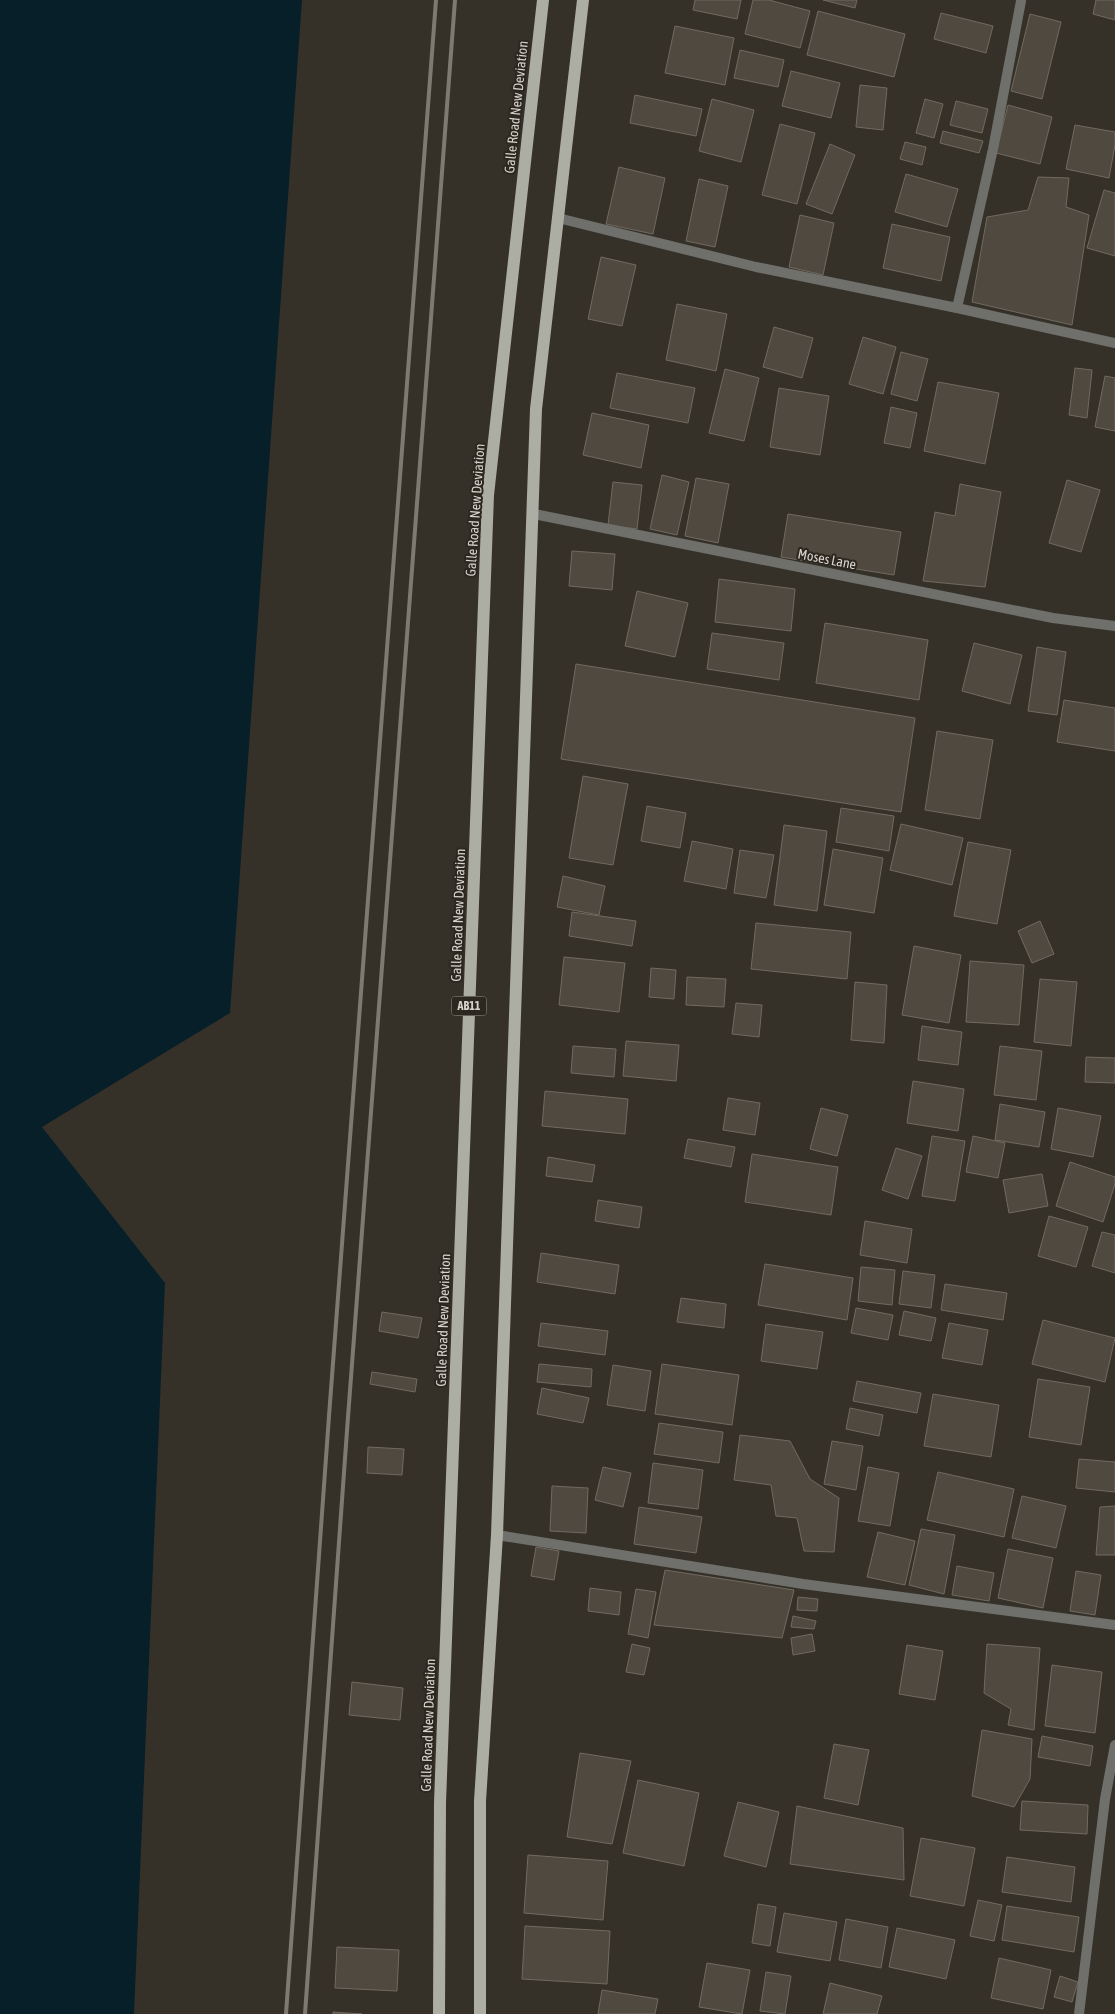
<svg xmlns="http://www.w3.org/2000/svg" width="1115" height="2014" font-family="'Asap Condensed',sans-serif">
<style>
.water{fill:#071f29}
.building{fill:#4f4940;stroke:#716a61}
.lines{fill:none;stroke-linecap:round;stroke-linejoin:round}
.street{stroke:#6f706b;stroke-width:10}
.primary{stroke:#acada3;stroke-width:12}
.rail{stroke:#7e7a72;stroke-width:4}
.labels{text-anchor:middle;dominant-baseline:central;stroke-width:4;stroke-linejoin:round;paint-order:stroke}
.shield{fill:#2c271f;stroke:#a39f99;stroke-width:1}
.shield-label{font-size:12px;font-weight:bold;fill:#d6d3cd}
.street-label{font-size:14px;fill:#d6d3cd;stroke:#2c271f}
</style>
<rect width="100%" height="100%" fill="#363128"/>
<polygon class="water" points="0,0 302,0 230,1013 42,1127 165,1283 134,2014 0,2014"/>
<g class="building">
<polygon points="695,0 741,0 737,19 693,10"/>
<polygon points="753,0 769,0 810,11 800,48 745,34"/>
<polygon points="823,0 857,0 855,8"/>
<polygon points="1096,0 1115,0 1115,20 1093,14"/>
<polygon points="818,11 905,34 894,77 807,55"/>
<polygon points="941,13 993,26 986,53 934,39"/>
<polygon points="1030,14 1061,22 1042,99 1011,91"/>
<polygon points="675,26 734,38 725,85 665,73"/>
<polygon points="740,50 784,60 778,87 734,78"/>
<polygon points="791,71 840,83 831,118 782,106"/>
<polygon points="860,85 887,88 883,130 856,127"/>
<polygon points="635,95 702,109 696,136 630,123"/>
<polygon points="712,99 754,110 741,162 699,151"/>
<polygon points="925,99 943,104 934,138 916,133"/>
<polygon points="956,101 988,109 982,133 950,125"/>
<polygon points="1008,105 1052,117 1040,164 996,153"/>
<polygon points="780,124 815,133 797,204 762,195"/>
<polygon points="1075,125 1115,132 1115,145 1109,178 1066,169"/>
<polygon points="943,131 983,141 979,153 940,143"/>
<polygon points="905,142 926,147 922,165 900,159"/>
<polygon points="830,144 855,155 832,214 806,204"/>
<polygon points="619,167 665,178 653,234 606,224"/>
<polygon points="906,174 958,189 947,227 895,212"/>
<polygon points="1038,177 1069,178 1066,207 1089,215 1072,325 972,302 987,217 1028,210"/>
<polygon points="699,179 728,186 715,247 686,241"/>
<polygon points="1104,190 1115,193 1115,256 1087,248"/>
<polygon points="800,215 834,223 823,275 789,267"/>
<polygon points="892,224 950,237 941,281 883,268"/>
<polygon points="601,257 636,265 622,326 588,319"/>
<polygon points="677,304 727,314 716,371 666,360"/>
<polygon points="774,327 813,338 802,378 763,367"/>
<polygon points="863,337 896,347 883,394 849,384"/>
<polygon points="901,352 928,359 917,401 891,394"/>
<polygon points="1075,368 1092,370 1087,418 1069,415"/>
<polygon points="725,369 759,378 744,441 709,433"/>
<polygon points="617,373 695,388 688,423 610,408"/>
<polygon points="1105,376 1115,378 1115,431 1095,427"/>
<polygon points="938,382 999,393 985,464 924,451"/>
<polygon points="779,388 829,396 820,455 770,447"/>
<polygon points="891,407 917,413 910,448 884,443"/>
<polygon points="592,413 649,425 641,468 583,455"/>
<polygon points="662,475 689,482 677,535 650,529"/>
<polygon points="696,478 729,484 718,543 685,536"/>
<polygon points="1067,480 1100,490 1081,552 1049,543"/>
<polygon points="613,482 642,485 637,529 608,525"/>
<polygon points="960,484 1001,492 985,587 923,581 935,512 955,516"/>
<polygon points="788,514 901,532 894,575 781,557"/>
<polygon points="572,551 615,554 612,590 569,586"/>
<polygon points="719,579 795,589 791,631 715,622"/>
<polygon points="637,591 688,603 675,657 625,646"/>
<polygon points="825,623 928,640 919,700 816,683"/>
<polygon points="712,633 784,643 779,680 707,669"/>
<polygon points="974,643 1022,655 1010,704 962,691"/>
<polygon points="1037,647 1066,652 1057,715 1028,711"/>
<polygon points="576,664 915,718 901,812 561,759"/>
<polygon points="1064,700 1115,708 1115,751 1057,742"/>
<polygon points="937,731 993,740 980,819 925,810"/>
<polygon points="583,776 628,784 613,865 569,858"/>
<polygon points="647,806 686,813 680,848 641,841"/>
<polygon points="841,808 894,816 889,851 836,842"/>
<polygon points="901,824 963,838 952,885 890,870"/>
<polygon points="784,825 827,831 817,911 774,905"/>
<polygon points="692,841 733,849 726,889 684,881"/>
<polygon points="968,842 1011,850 997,924 954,916"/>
<polygon points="833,849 883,858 874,913 824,905"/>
<polygon points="740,850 774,855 766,898 734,893"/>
<polygon points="563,876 605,886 599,915 557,907"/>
<polygon points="572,912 636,921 632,946 569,936"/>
<polygon points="1040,921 1054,954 1032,963 1018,931"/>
<polygon points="756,923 851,932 847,979 751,969"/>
<polygon points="914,946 961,955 949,1023 902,1015"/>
<polygon points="564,957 625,963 619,1012 559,1005"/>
<polygon points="970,961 1024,965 1019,1025 966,1022"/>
<polygon points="651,968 676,970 674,999 649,997"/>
<polygon points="687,977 726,979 724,1007 686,1005"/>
<polygon points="1040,979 1077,982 1071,1046 1034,1042"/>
<polygon points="855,982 887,985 884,1043 851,1040"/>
<polygon points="736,1003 762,1005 759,1037 732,1034"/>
<polygon points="922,1026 962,1032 958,1065 918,1060"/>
<polygon points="626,1041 679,1045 676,1081 623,1076"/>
<polygon points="573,1046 616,1049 614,1077 571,1073"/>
<polygon points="1000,1046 1042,1051 1036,1100 994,1095"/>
<polygon points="1086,1057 1115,1058 1115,1083 1085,1082"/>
<polygon points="913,1081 964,1089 958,1131 907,1123"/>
<polygon points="545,1091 628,1099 625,1134 542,1126"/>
<polygon points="728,1098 760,1103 755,1135 723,1130"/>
<polygon points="1000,1104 1045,1112 1039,1147 995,1140"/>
<polygon points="821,1108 848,1115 837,1156 810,1149"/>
<polygon points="1058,1108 1101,1116 1093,1157 1051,1149"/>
<polygon points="932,1136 965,1141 955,1201 922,1196"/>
<polygon points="973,1136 1005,1143 998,1178 966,1172"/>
<polygon points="688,1139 735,1147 731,1167 684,1158"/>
<polygon points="896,1148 922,1156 908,1199 882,1190"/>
<polygon points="752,1154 838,1167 831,1215 745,1202"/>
<polygon points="548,1157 595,1165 592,1182 546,1176"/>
<polygon points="1070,1162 1115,1177 1115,1184 1103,1222 1056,1206"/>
<polygon points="1042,1174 1048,1206 1009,1213 1003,1180"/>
<polygon points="598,1200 642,1207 639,1228 595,1221"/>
<polygon points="1049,1216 1088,1227 1076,1267 1038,1256"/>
<polygon points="865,1221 912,1229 907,1263 860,1255"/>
<polygon points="1102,1232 1115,1235 1115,1273 1092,1266"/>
<polygon points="541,1253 619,1265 615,1294 537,1282"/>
<polygon points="765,1264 853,1278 847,1320 758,1305"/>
<polygon points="861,1267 895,1270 892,1305 858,1301"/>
<polygon points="903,1271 935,1275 931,1308 899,1304"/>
<polygon points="945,1284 1007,1293 1003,1320 941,1310"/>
<polygon points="681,1298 726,1304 724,1328 677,1322"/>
<polygon points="856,1308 893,1315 888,1340 851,1333"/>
<polygon points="904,1311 936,1318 931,1341 899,1335"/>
<polygon points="382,1312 422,1318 418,1338 379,1331"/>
<polygon points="1043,1320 1115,1338 1105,1382 1032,1364"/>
<polygon points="541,1323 608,1331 605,1355 538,1346"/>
<polygon points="949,1323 988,1330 982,1365 942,1358"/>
<polygon points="766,1324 823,1332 817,1369 761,1361"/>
<polygon points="539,1364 592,1369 591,1387 537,1382"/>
<polygon points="662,1364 739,1375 732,1425 655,1414"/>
<polygon points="613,1365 651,1371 645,1411 607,1405"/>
<polygon points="372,1372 417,1379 415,1392 370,1384"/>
<polygon points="1038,1379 1090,1387 1081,1445 1029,1437"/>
<polygon points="857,1381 921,1393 917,1413 853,1401"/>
<polygon points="542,1388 589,1398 583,1423 537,1414"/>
<polygon points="933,1394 999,1405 991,1457 924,1446"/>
<polygon points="850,1408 883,1415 879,1436 846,1429"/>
<polygon points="659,1423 723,1432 719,1463 654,1454"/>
<polygon points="740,1435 790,1441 810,1479 839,1498 834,1552 804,1551 797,1518 776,1516 771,1485 734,1480"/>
<polygon points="832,1441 863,1446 856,1490 824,1484"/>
<polygon points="368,1447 404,1449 402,1475 367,1473"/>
<polygon points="1079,1459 1115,1462 1115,1492 1076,1488"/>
<polygon points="653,1463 703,1470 698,1509 648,1503"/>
<polygon points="603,1467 631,1473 623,1507 595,1500"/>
<polygon points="868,1467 899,1473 890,1526 858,1521"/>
<polygon points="938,1472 1014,1489 1004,1537 927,1520"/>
<polygon points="552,1486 588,1488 586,1533 550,1531"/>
<polygon points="1022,1496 1066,1506 1056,1548 1012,1538"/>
<polygon points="1115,1506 1115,1555 1096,1555 1100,1507"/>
<polygon points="639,1507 702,1517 696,1553 634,1544"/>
<polygon points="921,1529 955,1535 944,1594 909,1585"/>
<polygon points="878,1532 915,1541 905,1585 867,1577"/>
<polygon points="536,1547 559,1551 554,1580 531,1576"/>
<polygon points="1008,1549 1053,1558 1043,1608 998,1598"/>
<polygon points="957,1566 994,1573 989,1601 952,1595"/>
<polygon points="665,1570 794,1590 782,1638 654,1625"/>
<polygon points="1076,1571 1101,1575 1095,1615 1070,1611"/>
<polygon points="590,1588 621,1592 619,1615 588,1611"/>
<polygon points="636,1589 656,1592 648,1638 628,1634"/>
<polygon points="798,1597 818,1599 817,1611 797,1610"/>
<polygon points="793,1616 816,1621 814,1629 791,1627"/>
<polygon points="812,1634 815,1651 793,1655 791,1638"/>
<polygon points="632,1644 650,1648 644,1675 626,1672"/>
<polygon points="987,1644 1040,1648 1034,1730 1008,1725 1011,1709 984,1693"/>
<polygon points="907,1645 943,1651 935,1700 899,1694"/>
<polygon points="1052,1665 1102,1672 1095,1733 1045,1726"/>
<polygon points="352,1682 403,1688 400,1720 349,1715"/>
<polygon points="982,1730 1032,1739 1030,1779 1014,1807 972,1796"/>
<polygon points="1042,1736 1093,1746 1090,1766 1038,1757"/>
<polygon points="834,1744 869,1750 858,1805 824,1798"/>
<polygon points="580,1753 631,1761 612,1844 567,1837"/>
<polygon points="638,1780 699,1793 684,1866 623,1853"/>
<polygon points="1022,1801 1088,1805 1087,1834 1020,1830"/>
<polygon points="738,1802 779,1812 766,1867 724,1856"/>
<polygon points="797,1806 903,1828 904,1880 790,1864"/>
<polygon points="921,1838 975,1848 964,1906 910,1896"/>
<polygon points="528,1855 608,1861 603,1920 524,1913"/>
<polygon points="1007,1857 1075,1867 1071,1902 1002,1892"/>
<polygon points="978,1900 1002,1905 994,1941 970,1936"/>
<polygon points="758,1904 776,1907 770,1946 752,1943"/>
<polygon points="1007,1906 1079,1917 1074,1952 1002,1940"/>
<polygon points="784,1913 837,1922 830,1961 777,1952"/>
<polygon points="846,1919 888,1927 881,1968 839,1960"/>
<polygon points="525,1926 610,1931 607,1984 522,1979"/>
<polygon points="897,1928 955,1940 946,1979 889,1967"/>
<polygon points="337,1947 399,1950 397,1991 335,1988"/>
<polygon points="999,1958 1051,1970 1043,2009 991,1998"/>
<polygon points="707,1963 750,1970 742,2014 699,2007"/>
<polygon points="766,1972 791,1976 785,2014 760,2011"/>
<polygon points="1060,1976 1078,1982 1072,2002 1054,1997"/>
<polygon points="830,1983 882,1996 877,2014 823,2014"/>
<polygon points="602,1990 658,1999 655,2014 598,2014"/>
<polygon points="333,2012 362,2014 333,2014"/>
</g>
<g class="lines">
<g class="street">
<polyline points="558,218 756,267 957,308 1115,343"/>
<polyline points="957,308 993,149 1021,1"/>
<polyline points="534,514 1053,618 1115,626"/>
<polyline points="497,1535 803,1584 1115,1625"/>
<polyline points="1079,2014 1105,1799 1115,1745"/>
</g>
<g class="primary">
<polyline points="439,2014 440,1803 488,495 543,0"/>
<polyline points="480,2014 480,1801 497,1535 536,409 583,0"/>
</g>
<g class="rail">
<polyline points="286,2014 329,1416 436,0"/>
<polyline points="305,2014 348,1417 455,0"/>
</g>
</g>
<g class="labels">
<rect class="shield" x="451.5" y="996.5" width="35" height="19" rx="4"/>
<g class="shield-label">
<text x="469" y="1006">AB11</text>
</g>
<g class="street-label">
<text transform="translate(516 107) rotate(-84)">Galle Road New Deviation</text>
<text transform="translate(475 510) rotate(-86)">Galle Road New Deviation</text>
<text transform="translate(827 559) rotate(11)">Moses Lane</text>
<text transform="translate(458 915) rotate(-88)">Galle Road New Deviation</text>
<text transform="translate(443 1320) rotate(-88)">Galle Road New Deviation</text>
<text transform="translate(428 1725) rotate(-88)">Galle Road New Deviation</text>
</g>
</g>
</svg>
